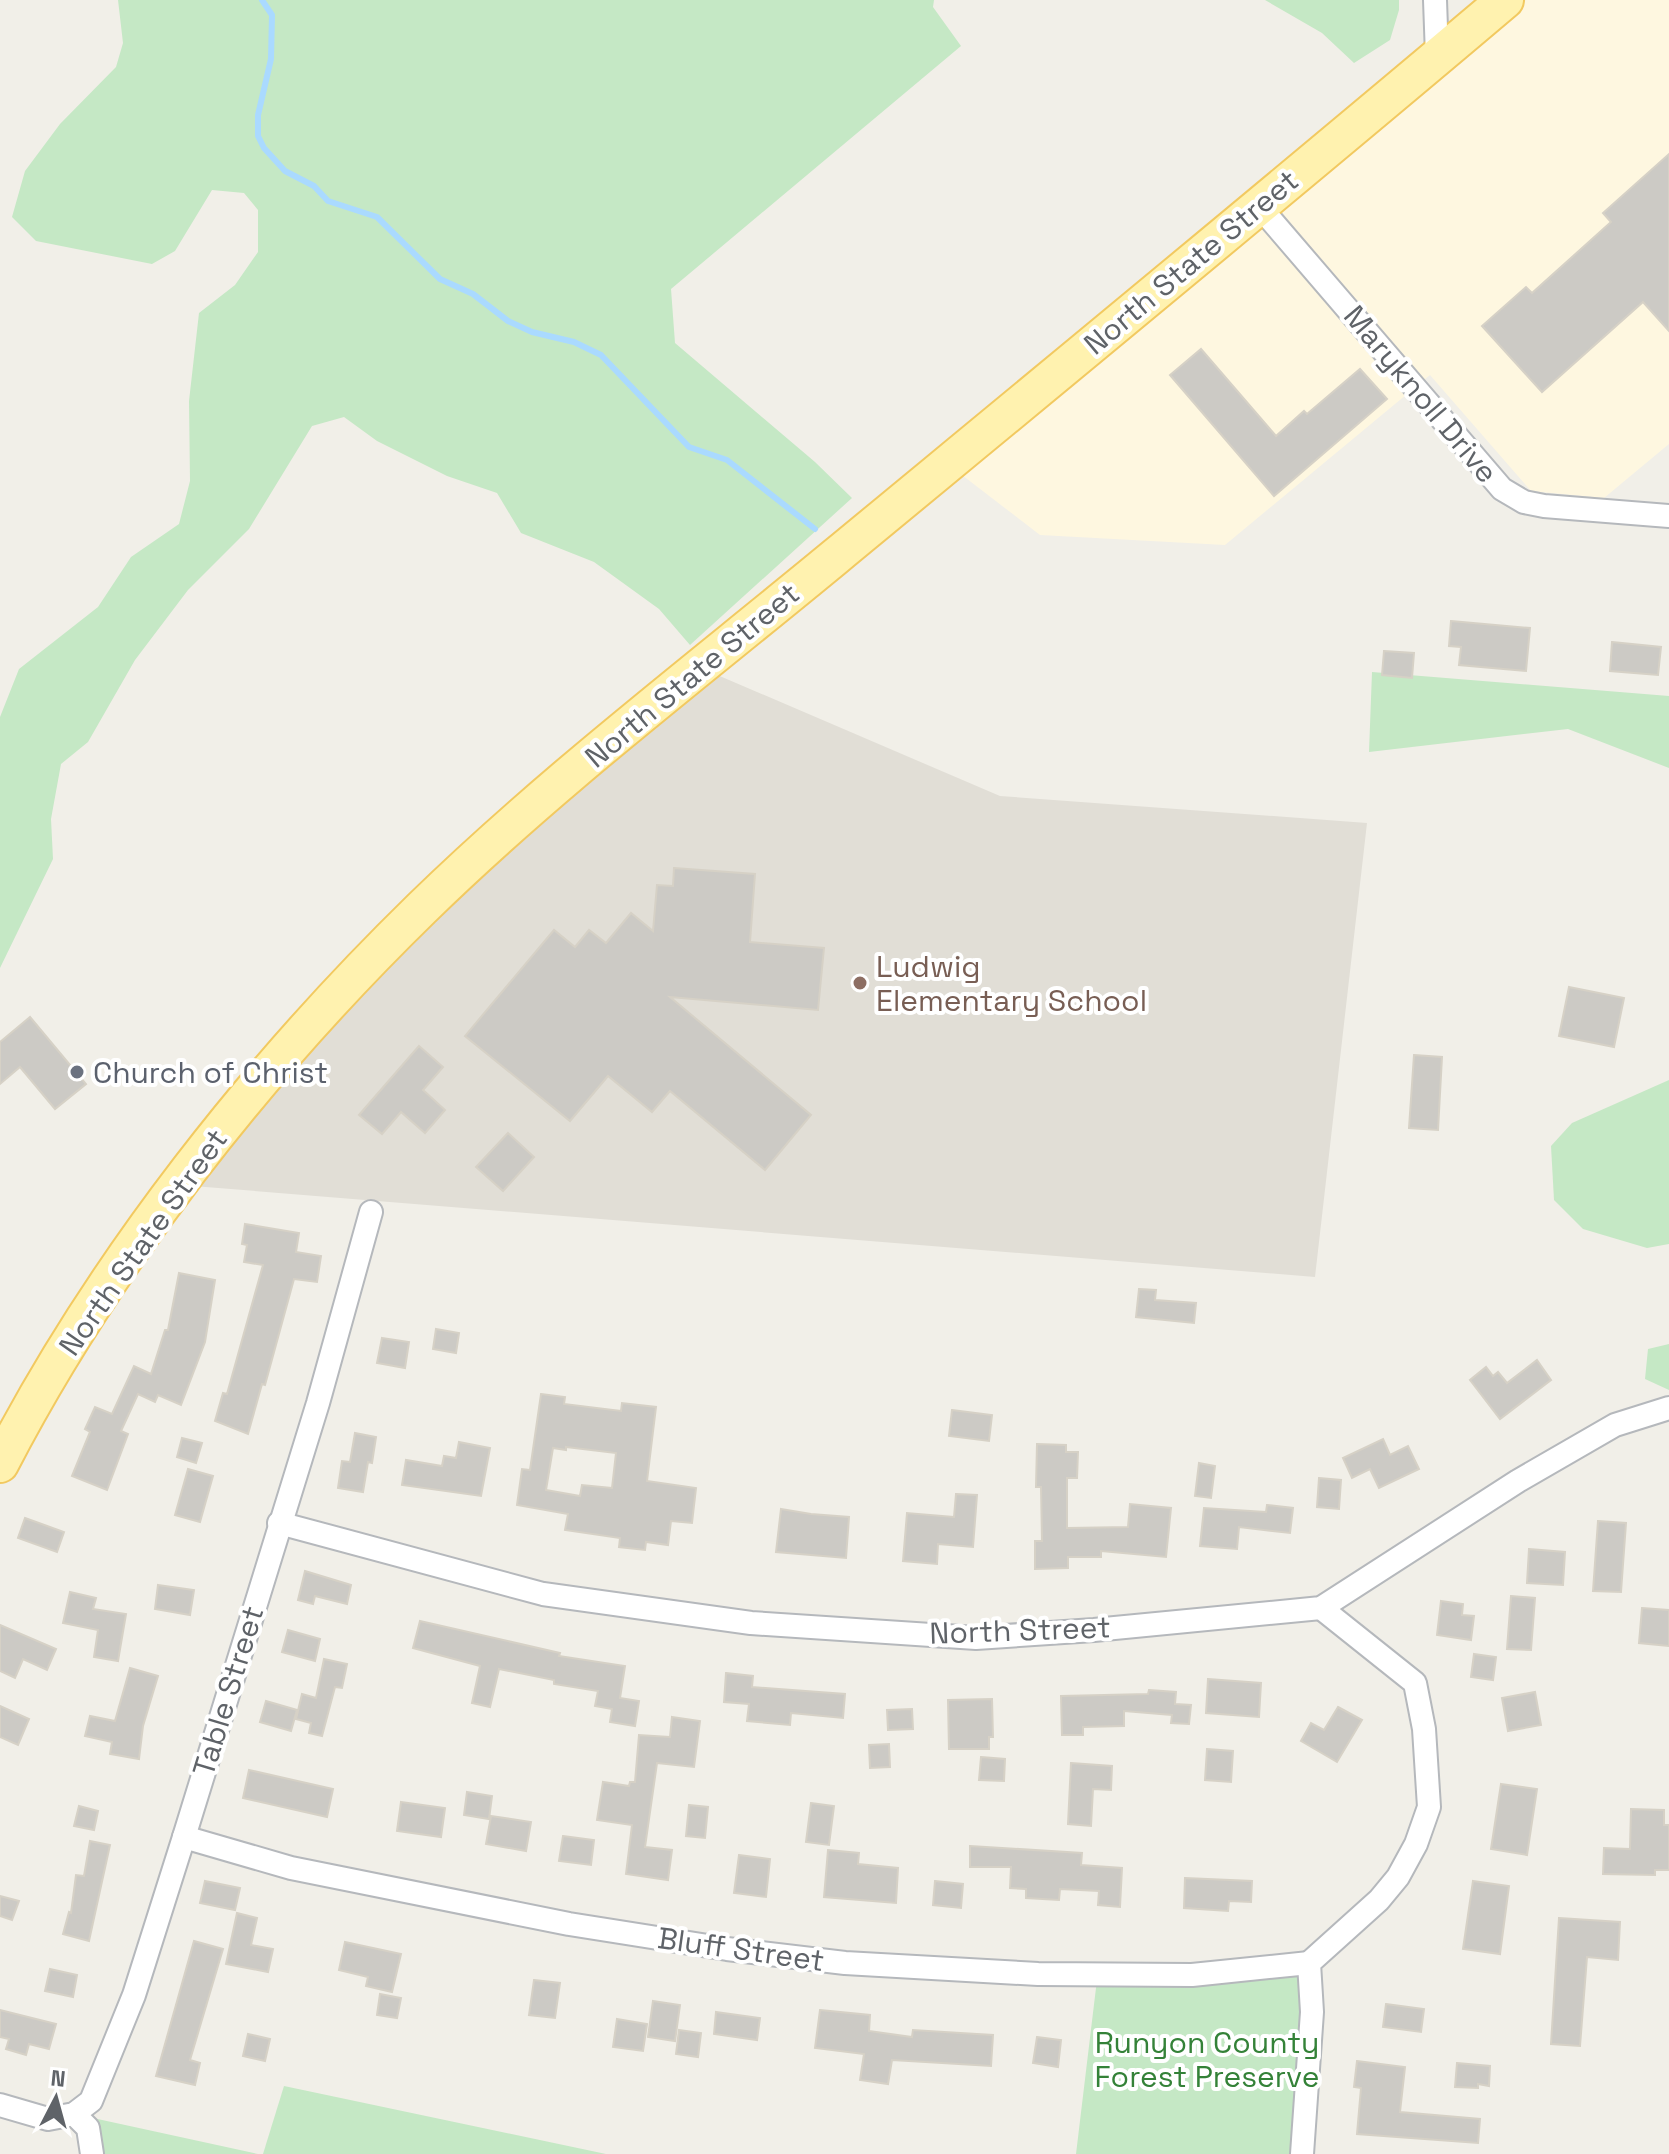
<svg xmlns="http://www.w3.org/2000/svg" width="1669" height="2154" font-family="'Space Grotesk',sans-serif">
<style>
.commercial{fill:#fef7e0}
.education{fill:#e1ded6}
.green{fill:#c5e8c5}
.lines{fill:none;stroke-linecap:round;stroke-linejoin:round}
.stream{stroke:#aadaff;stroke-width:6}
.building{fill:#cccac5;stroke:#d6d1c6;stroke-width:2;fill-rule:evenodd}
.street-casing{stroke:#b5b8bc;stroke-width:26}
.primary-casing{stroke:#f2c960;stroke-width:40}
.street{stroke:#fff;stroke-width:22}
.primary{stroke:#fff2af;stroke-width:36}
.education-dot{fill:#8d6e63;stroke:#fff;stroke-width:3}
.worship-dot{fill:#6b7280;stroke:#fff;stroke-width:3}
.labels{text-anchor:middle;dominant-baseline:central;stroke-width:8;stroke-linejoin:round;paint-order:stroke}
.street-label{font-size:30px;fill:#5f6368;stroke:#fff}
.education-label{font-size:30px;fill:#785e54;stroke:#fff;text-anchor:start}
.worship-label{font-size:30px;fill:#5b616d;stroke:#fff;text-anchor:start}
.park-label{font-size:30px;fill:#348238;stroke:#fff}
</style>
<rect width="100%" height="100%" fill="#f1efe8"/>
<polygon class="commercial" points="1526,0 1669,0 1669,444 1604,498 1531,491 1430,375 1225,545 1040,535 958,472 1282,206"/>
<polygon class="education" points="715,674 1000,796 1367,823 1315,1277 193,1186 293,1062 449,904 597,767"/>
<g class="green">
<polygon points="118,0 934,0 933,7 961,46 671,289 675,343 815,462 852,498 690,645 659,609 594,562 521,533 497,493 447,476 377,441 344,417 312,426 249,529 188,590 135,660 88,742 61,764 51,819 53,859 0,968 0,717 19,669 98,607 131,557 179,524 190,481 189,401 199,313 235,285 258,252 258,210 244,193 212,190 175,251 152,264 36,241 12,217 25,171 60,124 116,67 123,43"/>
<polygon points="1265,0 1399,0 1399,10 1390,40 1354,63 1322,33"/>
<polygon points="1372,672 1669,696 1669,768 1568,729 1369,752"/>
<polygon points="1669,1080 1669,1244 1647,1248 1583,1229 1554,1200 1551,1146 1572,1123"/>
<polygon points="1669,1344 1669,1390 1645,1379 1648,1349"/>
<polygon points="1308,1956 1294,2154 1076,2154 1099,1963 1193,1966"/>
<polygon points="284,2086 606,2154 263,2154"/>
<polygon points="93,2118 258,2154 97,2154"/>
</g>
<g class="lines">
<polyline class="stream" points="262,0 272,15 271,59 258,115 258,136 264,148 285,171 314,186 328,201 377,217 440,279 473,294 508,321 532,332 574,342 601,355 689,447 727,460 815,529"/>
</g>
<g class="building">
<polygon points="1669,154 1669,331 1643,302 1542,392 1482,326 1526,287 1532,293 1611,222 1603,213"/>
<polygon points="1201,349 1276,436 1304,411 1307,414 1360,369 1387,399 1274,496 1170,375"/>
<polygon points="1451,621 1530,628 1526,671 1459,665 1461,647 1449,646"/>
<polygon points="1612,642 1661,647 1658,675 1610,671"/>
<polygon points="1384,651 1414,653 1412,678 1382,675"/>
<polygon points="674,868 755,874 750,942 824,948 818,1010 670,997 811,1115 765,1170 670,1091 652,1112 608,1076 570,1121 465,1036 554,930 575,947 589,930 606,943 631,913 653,931 657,885 673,886"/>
<polygon points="1569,987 1624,998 1614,1047 1559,1036"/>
<polygon points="30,1017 86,1084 55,1109 20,1067 0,1084 0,1042"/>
<polygon points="419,1046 443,1067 423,1090 445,1110 425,1133 401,1112 382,1134 359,1115"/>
<polygon points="1414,1055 1442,1057 1438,1130 1409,1128"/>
<polygon points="508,1133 534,1157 503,1191 476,1167"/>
<polygon points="245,1224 299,1233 296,1252 321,1256 317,1282 294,1279 265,1385 262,1384 248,1434 215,1421 223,1393 227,1394 263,1265 244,1262 247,1245 242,1244"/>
<polygon points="179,1273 215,1280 205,1342 181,1405 158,1395 155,1402 138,1394 121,1431 128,1434 107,1490 72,1476 90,1432 85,1429 95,1407 112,1414 134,1366 151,1374 165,1330 168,1330"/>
<polygon points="1139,1289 1156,1290 1155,1300 1196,1303 1194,1323 1136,1317"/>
<polygon points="436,1329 459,1333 456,1353 433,1349"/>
<polygon points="382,1338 409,1342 405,1368 377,1363"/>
<polygon points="1537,1360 1551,1380 1500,1419 1470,1380 1486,1367 1493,1376 1498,1372 1507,1383"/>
<path d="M541,1394L565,1397L564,1404L621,1411L622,1403L656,1407L647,1481L696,1488L692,1523L671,1521L668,1545L646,1542L645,1550L619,1547L620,1538L565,1530L568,1514L517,1505L522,1469L530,1470ZM566,1447L616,1453L612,1488L582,1485L580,1496L546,1490L553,1448L566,1450Z"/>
<polygon points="952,1410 992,1415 989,1441 949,1436"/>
<polygon points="355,1433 376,1437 372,1463 368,1462 363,1492 338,1488 342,1461 350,1462"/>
<polygon points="182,1438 202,1443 196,1463 177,1457"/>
<polygon points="1383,1439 1390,1455 1408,1446 1419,1469 1379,1488 1370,1469 1352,1478 1343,1458"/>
<polygon points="459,1442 490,1448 481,1496 402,1485 406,1460 442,1466 444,1456 456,1458"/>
<polygon points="1037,1444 1066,1445 1066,1452 1078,1452 1077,1478 1067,1478 1067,1528 1128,1527 1130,1504 1171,1508 1166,1557 1101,1551 1101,1557 1068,1557 1068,1568 1035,1569 1035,1541 1042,1541 1041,1487 1036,1487"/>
<polygon points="1199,1463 1215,1466 1211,1498 1195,1496"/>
<polygon points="188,1469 213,1476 200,1522 175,1515"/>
<polygon points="1319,1478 1341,1480 1339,1509 1317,1507"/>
<polygon points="956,1494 977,1495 973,1547 938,1544 937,1564 903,1561 907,1513 954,1517"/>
<polygon points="1267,1505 1293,1508 1290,1533 1239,1527 1237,1549 1200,1546 1204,1508 1266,1512"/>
<polygon points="781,1509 811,1514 849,1517 846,1558 776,1552"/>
<polygon points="25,1518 64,1532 57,1552 18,1538"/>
<polygon points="1598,1521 1626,1523 1621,1592 1593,1591"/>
<polygon points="1529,1549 1565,1552 1563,1585 1527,1583"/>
<polygon points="305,1571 351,1585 347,1604 315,1596 313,1604 298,1600"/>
<polygon points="158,1585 194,1590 190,1615 155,1609"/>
<polygon points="70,1592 96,1598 93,1609 126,1614 118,1661 94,1657 98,1630 63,1623"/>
<polygon points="1511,1596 1535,1598 1531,1650 1507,1649"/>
<polygon points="1441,1601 1463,1604 1462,1615 1474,1616 1471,1640 1437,1635"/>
<polygon points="1642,1608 1669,1610 1669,1646 1639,1643"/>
<polygon points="420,1621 560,1653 559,1656 625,1666 620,1698 639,1701 635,1726 610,1722 612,1709 595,1706 598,1691 554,1684 554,1680 499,1669 490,1707 472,1703 480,1666 413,1648"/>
<polygon points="0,1625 56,1649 47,1670 23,1659 15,1678 0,1671"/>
<polygon points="288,1630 320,1639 315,1661 282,1652"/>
<polygon points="1474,1654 1496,1657 1493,1680 1471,1677"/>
<polygon points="324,1659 347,1664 342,1688 335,1687 322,1736 309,1733 311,1723 296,1719 302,1694 316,1698"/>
<polygon points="130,1668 158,1676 143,1726 139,1759 110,1754 112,1742 85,1736 90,1716 115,1721"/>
<polygon points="726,1673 753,1676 752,1687 845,1694 843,1718 791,1713 790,1725 747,1721 749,1704 724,1702"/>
<polygon points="1208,1679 1261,1683 1259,1717 1206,1713"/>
<polygon points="1149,1690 1176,1692 1175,1704 1191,1705 1189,1724 1171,1723 1172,1715 1124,1711 1124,1726 1083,1727 1083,1735 1062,1735 1061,1696 1148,1694"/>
<polygon points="1535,1692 1541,1725 1508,1731 1502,1698"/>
<polygon points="992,1699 993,1737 989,1737 989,1749 949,1749 948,1700"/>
<polygon points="266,1701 297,1710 291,1731 260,1722"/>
<polygon points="0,1706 29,1719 18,1745 0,1737"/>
<polygon points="1338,1707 1362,1720 1337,1762 1301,1741 1311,1723 1324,1730"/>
<polygon points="912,1709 913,1729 888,1730 887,1710"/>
<polygon points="672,1717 700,1721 694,1767 657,1763 645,1847 672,1850 668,1880 626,1874 632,1825 597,1820 603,1782 629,1786 630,1782 635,1782 639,1735 670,1737"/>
<polygon points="889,1744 890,1767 870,1768 869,1745"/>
<polygon points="1207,1749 1233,1751 1231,1782 1205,1780"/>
<polygon points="981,1757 1005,1759 1004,1781 979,1780"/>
<polygon points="1071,1763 1112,1766 1111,1790 1093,1789 1091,1826 1068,1824"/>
<polygon points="249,1770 333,1789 327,1817 243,1798"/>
<polygon points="1501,1784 1537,1789 1527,1855 1491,1849"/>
<polygon points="467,1792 492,1796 489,1819 464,1815"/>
<polygon points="401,1802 445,1808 441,1837 397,1831"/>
<polygon points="811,1803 834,1806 829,1845 806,1842"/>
<polygon points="689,1805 708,1807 705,1838 686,1836"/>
<polygon points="79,1806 98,1811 94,1830 74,1826"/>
<polygon points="1631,1809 1664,1810 1664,1825 1669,1825 1669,1870 1655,1870 1655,1875 1603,1874 1604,1848 1630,1849"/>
<polygon points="491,1816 531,1822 526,1851 486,1844"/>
<polygon points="563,1836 594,1840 591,1865 559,1861"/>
<polygon points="90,1841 110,1845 89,1941 63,1934 69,1912 71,1913 76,1875 84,1876"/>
<polygon points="970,1846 1082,1853 1081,1865 1122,1868 1120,1907 1098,1905 1099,1891 1060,1889 1059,1900 1026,1898 1026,1889 1010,1888 1011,1867 970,1867"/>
<polygon points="828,1850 859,1853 858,1864 898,1868 896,1903 824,1897"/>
<polygon points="739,1855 770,1859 766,1897 734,1893"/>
<polygon points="1185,1878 1252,1881 1251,1902 1229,1901 1228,1911 1184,1908"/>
<polygon points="205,1881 240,1888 235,1910 200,1903"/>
<polygon points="935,1881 963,1884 961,1908 933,1905"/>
<polygon points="1473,1881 1509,1886 1500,1954 1463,1949"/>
<polygon points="0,1896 19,1901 12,1920 0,1916"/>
<polygon points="237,1913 257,1918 251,1945 273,1949 268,1972 226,1964"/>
<polygon points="1559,1918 1620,1922 1618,1960 1587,1957 1580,2046 1551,2044"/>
<polygon points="194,1941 223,1949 190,2060 200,2063 195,2085 156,2076"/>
<polygon points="345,1942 401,1954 392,1992 366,1986 368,1977 339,1970"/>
<polygon points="50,1969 77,1975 73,1997 45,1991"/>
<polygon points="534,1980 560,1983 555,2018 529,2015"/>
<polygon points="380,1994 401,1998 397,2018 377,2015"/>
<polygon points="653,2001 680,2005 675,2041 648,2037"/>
<polygon points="1386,2004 1424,2009 1421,2032 1383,2027"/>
<polygon points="0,2010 56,2024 49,2049 29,2044 26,2055 6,2049 9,2039 0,2037"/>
<polygon points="820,2010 870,2015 869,2031 912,2037 913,2030 993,2035 991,2066 892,2060 888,2084 860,2080 864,2054 815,2048"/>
<polygon points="716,2012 760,2018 757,2040 714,2034"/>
<polygon points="617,2019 647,2024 643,2051 613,2047"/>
<polygon points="679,2030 701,2033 698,2057 676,2054"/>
<polygon points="248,2034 270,2039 265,2061 243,2056"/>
<polygon points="1037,2037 1061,2040 1058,2067 1033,2063"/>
<polygon points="1357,2061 1405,2067 1400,2112 1480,2119 1478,2143 1357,2134 1361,2088 1354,2087"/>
<polygon points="1457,2063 1490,2066 1489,2086 1478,2084 1478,2088 1455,2087"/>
</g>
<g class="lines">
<defs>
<g id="street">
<polyline points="1435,0 1437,56"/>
<polyline points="1259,206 1502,489 1524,502 1544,506 1669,516"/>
<polyline points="279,1523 543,1594 751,1623 976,1638 1094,1630 1321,1608 1518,1481 1615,1425 1669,1408"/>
<polyline points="184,1837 291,1868 569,1924 727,1949 845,1963 1038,1974 1192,1975 1309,1963"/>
<polyline points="0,2105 48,2119 74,2114 91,2101 134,1995 184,1837 318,1403 371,1212"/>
<polyline points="74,2114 88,2128 92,2154"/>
<polyline points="1302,2154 1312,2012 1309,1963 1379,1900 1398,1877 1416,1844 1429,1807 1424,1729 1415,1683 1321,1608"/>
</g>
<path id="primary" d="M0,1464C105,1261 259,1067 422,908C550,783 697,671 835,557C1059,372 1283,188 1505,0"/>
</defs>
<use href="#street" class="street-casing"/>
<use href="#primary" class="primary-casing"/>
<use href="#street" class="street"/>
<use href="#primary" class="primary"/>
</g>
<circle class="education-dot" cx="860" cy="983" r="8"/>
<circle class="worship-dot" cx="77" cy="1072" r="8"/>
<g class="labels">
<g class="street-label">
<text transform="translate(1191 262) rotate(-40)">North State Street</text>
<text transform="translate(1421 394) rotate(50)">Maryknoll Drive</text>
<text transform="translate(692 675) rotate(-40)">North State Street</text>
<text transform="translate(143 1242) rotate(-55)">North State Street</text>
<text transform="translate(1020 1630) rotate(-2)">North Street</text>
<text transform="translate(228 1691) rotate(-73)">Table Street</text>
<text transform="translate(741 1949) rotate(8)">Bluff Street</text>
</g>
<g class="education-label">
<text x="876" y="966">Ludwig<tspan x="876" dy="34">Elementary School</tspan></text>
</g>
<g class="worship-label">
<text x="93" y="1072">Church of Christ</text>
</g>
<g class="park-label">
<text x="1207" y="2042">Runyon County<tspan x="1207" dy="34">Forest Preserve</tspan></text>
</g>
</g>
<g transform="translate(56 2098) rotate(6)" stroke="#ffffff" stroke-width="6" paint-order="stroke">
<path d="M0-6L14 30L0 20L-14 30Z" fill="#5f6368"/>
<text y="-12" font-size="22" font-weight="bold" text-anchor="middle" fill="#5f6368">N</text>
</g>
</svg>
